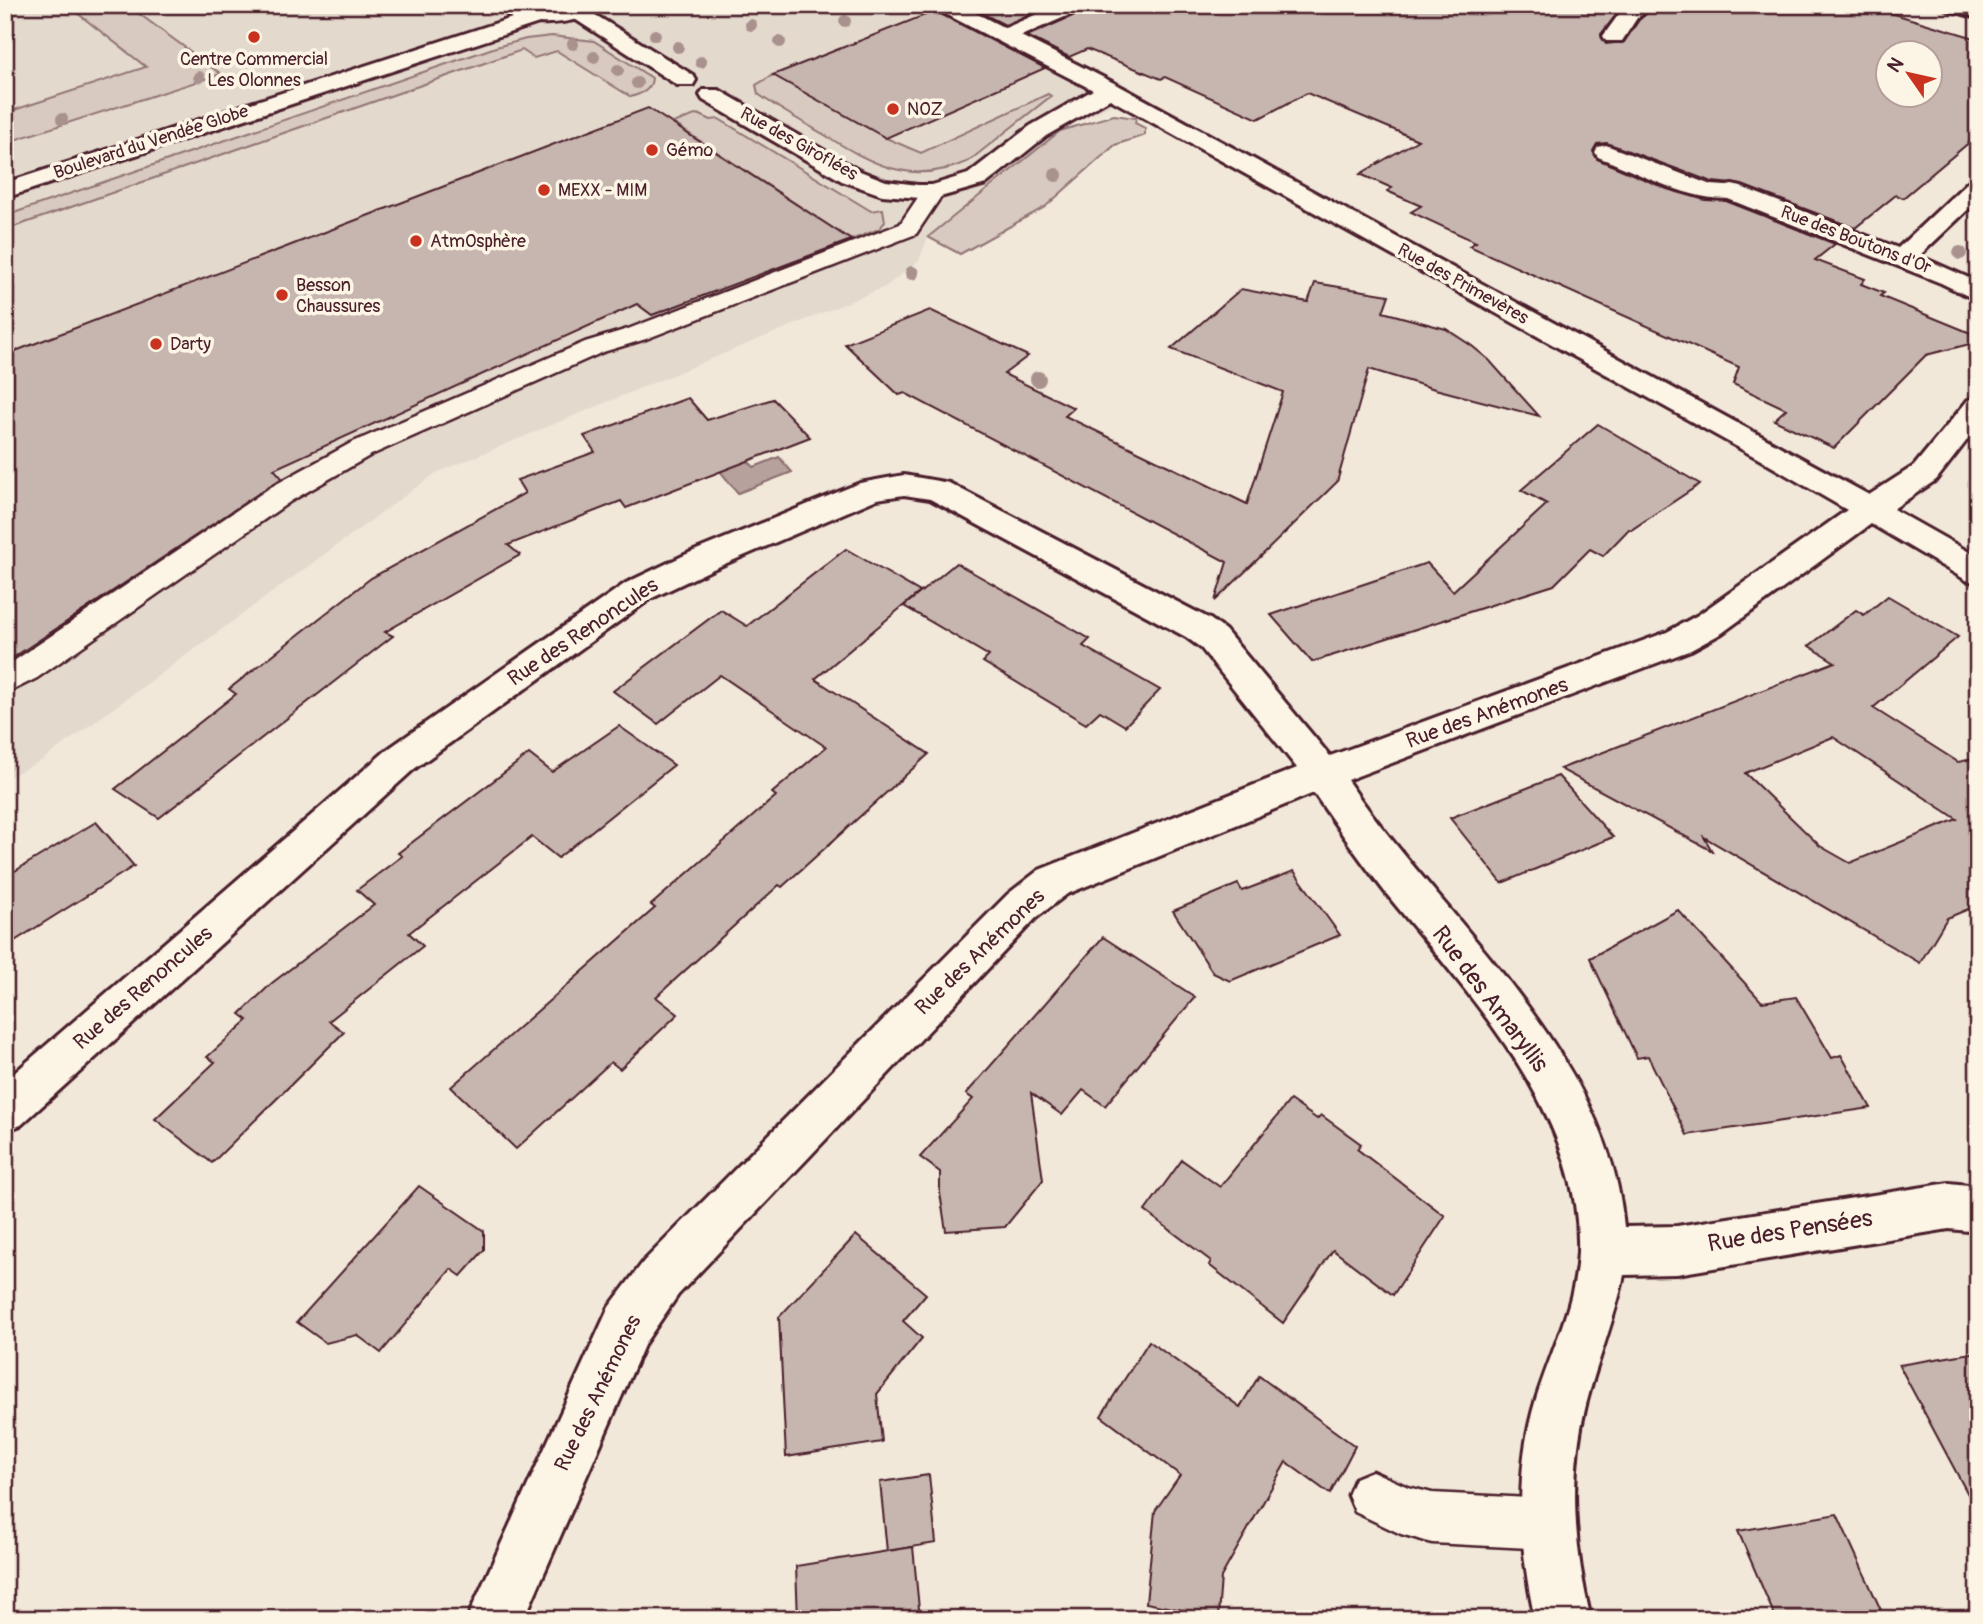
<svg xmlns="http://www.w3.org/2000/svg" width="1983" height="1624" font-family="Pangolin,sans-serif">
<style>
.built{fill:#e4d9cd}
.green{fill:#d8cac0;stroke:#917476;stroke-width:2}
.water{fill:#b6a19c;stroke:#8b6d6f;stroke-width:2}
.building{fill:#c7b6af;stroke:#4a1f2b;stroke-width:2;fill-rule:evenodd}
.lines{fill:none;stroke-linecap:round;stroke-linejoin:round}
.service-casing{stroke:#4a1f2b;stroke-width:5}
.minor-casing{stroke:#4a1f2b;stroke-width:6}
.primary-casing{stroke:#4a1f2b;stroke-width:6}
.service{fill:#fcf5e5;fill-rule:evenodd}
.minor{fill:#fcf5e5;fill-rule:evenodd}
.primary{fill:#fcf5e5;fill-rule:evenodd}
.tree{fill:#a9918e}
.poi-dot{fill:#c8321e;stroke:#fcf5e5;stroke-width:2.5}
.labels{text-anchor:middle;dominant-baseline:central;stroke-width:7;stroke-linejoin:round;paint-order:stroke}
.far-poi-label{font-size:18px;fill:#4a1f2b;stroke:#fcf5e5;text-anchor:start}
.far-street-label{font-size:18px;fill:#4a1f2b;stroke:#fcf5e5}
.street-label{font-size:21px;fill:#4a1f2b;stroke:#fcf5e5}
.near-street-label{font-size:24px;fill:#4a1f2b;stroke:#fcf5e5}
</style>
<rect width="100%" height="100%" fill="#f1e8da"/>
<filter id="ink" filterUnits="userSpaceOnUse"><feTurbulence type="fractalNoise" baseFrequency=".0143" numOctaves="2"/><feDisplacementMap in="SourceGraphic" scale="14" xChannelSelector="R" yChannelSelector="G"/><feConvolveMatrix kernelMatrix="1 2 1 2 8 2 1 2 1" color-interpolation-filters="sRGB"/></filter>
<g filter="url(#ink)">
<polygon class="built" points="5,5 943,5 938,9 1115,103 1060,131 928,237 919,261 885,287 436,473 41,761 5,779"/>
<g class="green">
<polygon points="67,5 127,5 221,74 5,143 5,113 146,67"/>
<path d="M552,36L594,41L652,78C651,91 642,93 631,97L557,51L534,58L522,50L5,230V216L496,47L526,39Z"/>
<path d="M773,75L886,138L921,153L1048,94L1051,96L969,161C911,187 872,164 823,134C801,121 779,109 758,94L756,85Z"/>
<polygon points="698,114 711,120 719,119 871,211 883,209 885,222 879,229 851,240 673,123"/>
<polygon points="1114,115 1136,118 1135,123 1145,128 1145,135 1115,145 1045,207 960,254 928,237 1060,131"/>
</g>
<polygon class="water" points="779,457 792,472 738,493 719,470 746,459 754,467"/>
<g class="building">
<polygon points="966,5 1051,5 1005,25"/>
<path d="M1088,5H1624L1601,34L1606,44L1624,42L1639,20L1657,5H1864L1978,39V135L1903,198L1896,195L1855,228L1742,185L1712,182L1607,143L1597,144L1593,151L1597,159L1667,189L1705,200L1726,201L1835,244L1815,260L1865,279L1861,284L1884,293L1880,296L1978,336V342L1926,355L1834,448L1774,420L1786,409L1733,384L1739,367L1469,246L1476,242L1411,212L1421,206L1387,191L1392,188L1360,174L1418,140L1307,93L1258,119L1165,77L1161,79L1087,49L1069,57L1027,36L1084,11ZM1888,52H1930V94H1888Z"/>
<polygon points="935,11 1045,68 886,138 773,75"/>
<polygon points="648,108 851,240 652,315 637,304 274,469 282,478 5,663 5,355"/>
<polygon points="1315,283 1389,295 1383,312 1446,329 1472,346 1489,360 1539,416 1435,389 1369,369 1337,482 1215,601 1227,562 905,393 899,395 845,344 930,310 1028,356 1004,374 1074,408 1065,416 1247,504 1283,392 1171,349 1241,289 1308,302"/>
<polygon points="688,398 707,420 773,399 810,437 626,508 621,501 508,545 520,555 385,632 393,636 159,818 115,789 236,694 229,689 371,578 525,493 517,480 595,452 584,436"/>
<polygon points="1598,424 1700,484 1631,530 1629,529 1603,556 1590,549 1554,585 1312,662 1271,615 1427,563 1453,591 1547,504 1521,490"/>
<polygon points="846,549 920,592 815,679 929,754 782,887 779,885 656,997 678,1014 620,1069 611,1062 516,1149 451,1087 655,908 651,905 776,796 772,793 826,747 720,675 658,724 613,691 721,610 747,626"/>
<polygon points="956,563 1090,639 1083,646 1160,690 1125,726 1100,711 1086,724 983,662 989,656 904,606"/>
<path d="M1888,596L1958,637L1873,708L1958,762L1978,758V905L1947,918L1920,963L1704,837L1712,851L1560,769L1835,662L1809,646L1856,610L1864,615ZM1833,737L1957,819L1850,863L1820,846L1745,773Z"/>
<polygon points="619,726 674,765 558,858 532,837 409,933 423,946 329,1021 344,1032 212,1163 155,1119 215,1062 207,1057 248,1020 240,1014 272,983 374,905 357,890 402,856 398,853 529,754 552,772"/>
<polygon points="1558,776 1613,837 1502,883 1450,818"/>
<polygon points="96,822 134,866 5,947 5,877"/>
<polygon points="1294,871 1340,935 1230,981 1213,973 1173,911 1238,884 1242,891"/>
<polygon points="1678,910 1762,1002 1796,997 1832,1058 1841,1055 1871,1108 1687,1135 1648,1056 1637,1058 1590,958"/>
<polygon points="1103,937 1195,997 1105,1106 1083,1090 1062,1115 1031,1093 1043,1180 1005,1227 946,1231 940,1193 940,1172 920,1157 973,1099 966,1094"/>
<polygon points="1290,1100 1317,1119 1321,1115 1361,1144 1357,1149 1445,1216 1393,1295 1333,1250 1283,1323 1209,1265 1211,1261 1145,1211 1182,1160 1220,1187"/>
<polygon points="419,1186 484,1231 484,1250 461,1276 451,1269 381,1353 357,1335 326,1343 297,1322"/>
<polygon points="856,1235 926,1294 903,1321 922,1338 877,1394 882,1442 786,1457 779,1317"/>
<polygon points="1149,1341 1240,1407 1259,1376 1355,1446 1330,1494 1286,1462 1221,1577 1218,1617 1146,1603 1155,1511 1180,1475 1101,1416"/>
<polygon points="1978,1352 1978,1513 1899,1365"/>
<polygon points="929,1475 936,1543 887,1551 880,1482"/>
<polygon points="1837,1514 1885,1619 1776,1619 1738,1531"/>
<polygon points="913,1547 920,1619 798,1619 796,1566"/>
</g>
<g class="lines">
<defs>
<g id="service">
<path d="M1606,145L1711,185L1740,187L1743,192L1740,197C1698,207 1638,172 1598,157L1595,152L1598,147Z"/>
<polygon points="933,185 941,187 944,192 916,234 646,339 603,352 371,455 291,501 37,678 5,694 5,667 271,487 351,443 585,342 628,329 900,224 925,187"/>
<polygon points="1372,1471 1408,1487 1432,1493 1548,1499 1565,1507 1573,1524 1565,1541 1548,1549 1432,1543 1401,1534 1355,1512 1348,1495 1355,1478"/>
</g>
<g id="minor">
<path d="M933,5H960L1005,28L1058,5H1086L1083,9L1021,36L1118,85L1869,495L1914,466L1968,400L1978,397V426L1936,480L1893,509L1978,557V583L1966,580L1871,524L1722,633L1691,650L1347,780C1440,916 1610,1054 1624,1227L1677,1226L1949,1183L1978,1186V1232L1949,1229L1677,1274L1624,1275C1615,1319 1597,1361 1586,1405C1568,1475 1574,1549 1591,1619H1535C1519,1547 1514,1470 1536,1399C1551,1351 1576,1303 1578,1252C1583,1113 1467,993 1385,892C1360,860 1337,827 1314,793L1067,894L1036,918L678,1295L645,1343L524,1619H467L609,1307L644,1261L1008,894L1039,870L1297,768L1201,648L1186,637L930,499L904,495L877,499L713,569L650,599L414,769L21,1125L5,1131V1081L388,749L626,583L689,553L860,483L904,475L949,483L1210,619L1225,630L1330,756L1667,632L1698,615L1847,510L1759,459L1110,99L1046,136L986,184L933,199L882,195L842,181L703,100L700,95L703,90H719L860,171L886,181L918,185H932L968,174L1030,126L1093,90L936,9Z"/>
<polygon points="1629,5 1654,5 1637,18 1622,41 1606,41 1603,36 1622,10"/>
<polygon points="577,6 584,8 693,75 696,80 693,85 677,85 570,16 567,12 570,8"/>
<polygon points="1978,179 1978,200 1919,256 1978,282 1978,301 1941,283 1723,197 1720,192 1723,187 1732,185 1741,187 1898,248 1969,181"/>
</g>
<g id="primary">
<path d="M515,5C545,13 570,5 600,5C588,21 558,24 539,23L5,198V183L512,18L503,11L506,7Z"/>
<polygon points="1943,5 1978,5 1978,18 1946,9"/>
</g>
</defs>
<use href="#service" class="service-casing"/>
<use href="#minor" class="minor-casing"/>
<use href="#primary" class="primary-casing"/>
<use href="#service" class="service"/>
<use href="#minor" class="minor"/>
<use href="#primary" class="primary"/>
</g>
<g class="tree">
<circle cx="845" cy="21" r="6"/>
<circle cx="751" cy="25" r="6"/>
<circle cx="655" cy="35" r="6"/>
<circle cx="780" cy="42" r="6"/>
<circle cx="573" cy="44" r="6"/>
<circle cx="678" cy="47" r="6"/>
<circle cx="594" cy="57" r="6"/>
<circle cx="701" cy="62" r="6"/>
<circle cx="618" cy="70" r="6"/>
<circle cx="199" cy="77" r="6"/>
<circle cx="637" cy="83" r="6"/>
<circle cx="62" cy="119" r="6"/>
<circle cx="1056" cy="175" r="7"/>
<circle cx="1960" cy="253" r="7"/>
<circle cx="912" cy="273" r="7"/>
<circle cx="1038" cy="379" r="8"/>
</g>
</g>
<g class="poi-dot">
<circle cx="254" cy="37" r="7"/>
<circle cx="893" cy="109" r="7"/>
<circle cx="652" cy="150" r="7"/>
<circle cx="544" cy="190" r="7"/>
<circle cx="416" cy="241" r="7"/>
<circle cx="282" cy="295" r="7"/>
<circle cx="156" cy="344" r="7"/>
</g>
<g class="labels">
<g class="far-poi-label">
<text x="254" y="59" text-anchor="middle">Centre Commercial<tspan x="254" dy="21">Les Olonnes</tspan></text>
<text x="907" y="109">NOZ</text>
<text x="666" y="150">Gémo</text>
<text x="558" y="190">MEXX - MIM</text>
<text x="430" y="241">AtmOsphère</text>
<text x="296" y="285">Besson<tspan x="296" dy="21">Chaussures</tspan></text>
<text x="170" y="344">Darty</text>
</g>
<g class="far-street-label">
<text transform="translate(151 142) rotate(-18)">Boulevard du Vendée Globe</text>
<text transform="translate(799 144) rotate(29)">Rue des Giroflées</text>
<text transform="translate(1856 240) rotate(21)">Rue des Boutons d'Or</text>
<text transform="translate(1463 284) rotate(29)">Rue des Primevères</text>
</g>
<g class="street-label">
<text transform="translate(583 632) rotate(-34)">Rue des Renoncules</text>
<text transform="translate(1487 713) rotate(-20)">Rue des Anémones</text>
<text transform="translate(980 952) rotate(-44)">Rue des Anémones</text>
<text transform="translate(143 988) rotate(-41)">Rue des Renoncules</text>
<text transform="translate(598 1393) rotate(-64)">Rue des Anémones</text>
</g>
<g class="near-street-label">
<text transform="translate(1490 999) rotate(53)">Rue des Amaryllis</text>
<text transform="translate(1790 1231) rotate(-9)">Rue des Pensées</text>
</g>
</g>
<rect width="1983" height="1624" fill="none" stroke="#fcf5e5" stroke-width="28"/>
<rect x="14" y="14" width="1955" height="1596" fill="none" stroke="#4a1f2b" stroke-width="2.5" filter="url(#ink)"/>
<g transform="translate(1909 74) rotate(304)"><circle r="33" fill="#fcf5e5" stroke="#b59f9b" stroke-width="2"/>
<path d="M0-5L12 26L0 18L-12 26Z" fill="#c8321e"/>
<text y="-10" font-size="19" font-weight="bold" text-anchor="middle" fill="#4a1f2b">N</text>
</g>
</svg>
